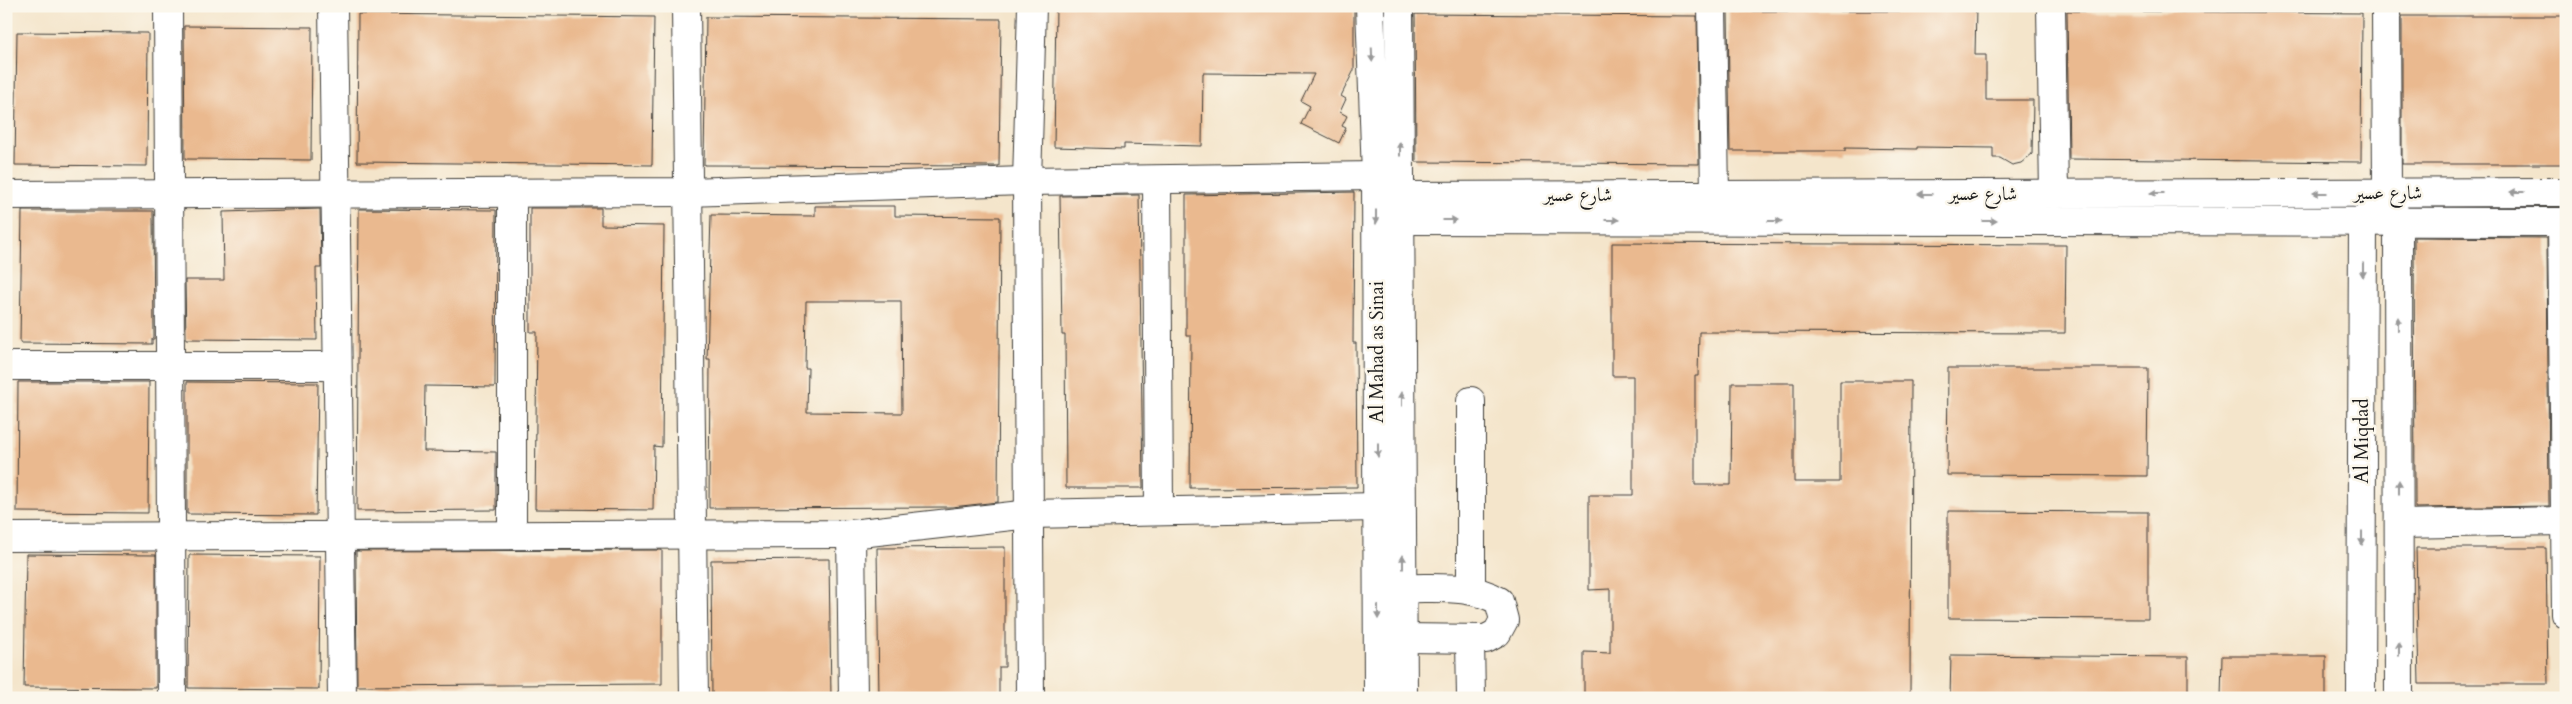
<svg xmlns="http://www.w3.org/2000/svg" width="2572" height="704" font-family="Cardo,Amiri,serif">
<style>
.building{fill:#eab98f;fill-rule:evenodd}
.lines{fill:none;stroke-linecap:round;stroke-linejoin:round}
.minor-casing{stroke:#3c3a36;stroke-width:30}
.minor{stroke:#fff;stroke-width:28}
.oneway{fill:#999}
.labels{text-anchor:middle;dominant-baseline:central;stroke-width:5;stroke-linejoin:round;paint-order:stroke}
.street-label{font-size:19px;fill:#1c1c1c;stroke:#fbf7ec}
</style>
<rect width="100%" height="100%" fill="#fbf7ec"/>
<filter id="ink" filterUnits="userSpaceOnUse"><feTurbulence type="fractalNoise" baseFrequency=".02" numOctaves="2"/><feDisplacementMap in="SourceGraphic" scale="10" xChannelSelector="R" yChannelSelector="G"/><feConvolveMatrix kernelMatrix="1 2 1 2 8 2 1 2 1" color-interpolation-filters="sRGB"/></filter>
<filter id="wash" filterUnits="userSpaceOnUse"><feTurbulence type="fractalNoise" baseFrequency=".0096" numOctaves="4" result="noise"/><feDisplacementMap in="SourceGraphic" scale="20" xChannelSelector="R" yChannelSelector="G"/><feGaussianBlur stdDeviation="1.12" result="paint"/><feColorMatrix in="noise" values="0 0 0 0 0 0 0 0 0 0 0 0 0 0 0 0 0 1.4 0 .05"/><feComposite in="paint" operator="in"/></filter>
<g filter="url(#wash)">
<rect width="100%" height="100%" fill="#f4e5cb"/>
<g id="blocks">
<g class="building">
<polygon points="1056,6 1354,8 1354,70 1341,96 1346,99 1340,112 1347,116 1342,126 1346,128 1339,143 1301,124 1310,106 1301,101 1314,74 1203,73 1202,146 1124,144 1124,149 1054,147"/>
<polygon points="1925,7 1976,8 1975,55 1986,55 1986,100 2033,100 2032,154 2021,163 2012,165 2000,158 1993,158 1993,148 1917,147 1917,149 1845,148 1845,151 1730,151 1728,11 1925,11"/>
<polygon points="2067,11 2362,13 2361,162 2069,159"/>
<polygon points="358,14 654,17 652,165 357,162"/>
<polygon points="1415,14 1697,16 1699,164 1416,162"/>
<rect x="2402" y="16" width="164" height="148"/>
<polygon points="706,17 1001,19 999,166 704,165"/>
<polygon points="184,26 312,27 311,160 185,159"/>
<polygon points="17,32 148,33 147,166 15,165"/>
<polygon points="1354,192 1353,343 1356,343 1357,487 1190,488 1191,336 1186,336 1186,195"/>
<polygon points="1139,195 1143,488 1066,488 1065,335 1062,335 1060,196"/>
<path d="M815,206H895V216L1000,217L998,502L952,507L709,508L710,359H707L711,215L815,216ZM806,301H901L902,413L807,412L808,368H805Z"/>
<polygon points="530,208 601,208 601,225 664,226 662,447 654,446 653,510 535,509 537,332 530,332"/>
<polygon points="320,209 321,268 316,268 317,340 186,339 185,280 224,280 223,212"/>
<polygon points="359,209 496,210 495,387 425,386 424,451 496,452 496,510 357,511"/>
<polygon points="22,211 153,211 154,339 152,339 152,344 20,343"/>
<polygon points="2414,237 2547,238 2549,506 2415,508"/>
<polygon points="1612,243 2066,245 2065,333 1699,332 1698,376 1695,376 1695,485 1731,485 1732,383 1794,383 1794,482 1840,482 1840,381 1911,381 1910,698 1584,698 1584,652 1610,653 1610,589 1589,590 1589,495 1633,495 1633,376 1612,376"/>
<polygon points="1948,368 2148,368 2147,476 1947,475"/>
<polygon points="18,382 149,382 148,513 17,512"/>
<polygon points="187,382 318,383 316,515 187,514"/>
<polygon points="1948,511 2148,512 2148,619 1948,618"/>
<polygon points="1005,547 1005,667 999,667 999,698 879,698 877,548"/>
<polygon points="2416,548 2546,548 2548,684 2419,684"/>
<polygon points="662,550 662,684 357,686 356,551"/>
<polygon points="26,554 156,555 156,688 24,687"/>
<polygon points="189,555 320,556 319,689 188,688"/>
<polygon points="829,559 831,698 712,698 711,560"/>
<polygon points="1951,655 2188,657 2188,698 1950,698"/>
<polygon points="2222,656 2326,656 2326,698 2221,698"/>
</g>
</g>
</g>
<g filter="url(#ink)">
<use href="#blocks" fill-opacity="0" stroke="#3c3a36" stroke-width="1"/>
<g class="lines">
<defs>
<g id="minor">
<polyline points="168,6 172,698"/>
<polyline points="333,6 342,698"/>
<polyline points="686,6 694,698"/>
<polyline points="1370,6 1376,176 1378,698"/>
<polyline points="1399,6 1403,698"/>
<polyline points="1712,6 1715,195"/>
<polyline points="2051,6 2054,194"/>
<polyline points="2386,6 2387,193"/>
<polyline points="1157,180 1159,510"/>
<polyline points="6,195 688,192 1027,181 1376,176"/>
<polyline points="1401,196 2566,192"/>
<polyline points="1401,220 2566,222"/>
<polyline points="2562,222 2566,614"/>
<polyline points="6,366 337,366"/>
<polyline points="2399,524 2565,521"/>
<polyline points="851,534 853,698"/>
<polyline points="512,535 512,193"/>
<polyline points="6,537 851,534 1029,514 1378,507"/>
<polyline points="1471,589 1471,401"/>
<path d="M1403,638L1486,639L1497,633L1504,620L1499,601C1470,584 1436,589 1403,588"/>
<polyline points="1470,640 1471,698"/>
<polyline points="1030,698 1027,181 1032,6"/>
<polyline points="2361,698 2363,222 2387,193 2398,222 2399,698"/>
</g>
</defs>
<use href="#minor" class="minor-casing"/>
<use href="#minor" class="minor"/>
</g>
<defs><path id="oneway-solid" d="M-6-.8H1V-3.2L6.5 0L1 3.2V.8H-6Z" transform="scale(1.25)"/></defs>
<g class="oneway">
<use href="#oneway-solid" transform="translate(1372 55) rotate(88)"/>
<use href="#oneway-solid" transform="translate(1400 149) rotate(-90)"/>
<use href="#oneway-solid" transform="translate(2517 192) rotate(180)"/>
<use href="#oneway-solid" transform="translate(2157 193) rotate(180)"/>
<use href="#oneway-solid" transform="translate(2320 193) rotate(180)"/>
<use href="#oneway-solid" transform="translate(1925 194) rotate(180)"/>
<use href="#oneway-solid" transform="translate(1376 217) rotate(90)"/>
<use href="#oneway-solid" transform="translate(1450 220)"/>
<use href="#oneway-solid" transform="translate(1612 220)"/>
<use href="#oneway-solid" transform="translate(1775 221)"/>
<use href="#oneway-solid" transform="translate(1990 221)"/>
<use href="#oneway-solid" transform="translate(2363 270) rotate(90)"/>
<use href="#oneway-solid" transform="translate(2398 324) rotate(-90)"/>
<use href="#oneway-solid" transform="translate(1402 399) rotate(-90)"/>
<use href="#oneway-solid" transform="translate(1378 450) rotate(90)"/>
<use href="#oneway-solid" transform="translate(2399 487) rotate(-90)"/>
<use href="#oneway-solid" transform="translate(2362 538) rotate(90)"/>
<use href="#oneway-solid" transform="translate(1403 562) rotate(-90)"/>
<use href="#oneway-solid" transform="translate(1378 612) rotate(90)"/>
<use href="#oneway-solid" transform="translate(2399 649) rotate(-90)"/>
</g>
</g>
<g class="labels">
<g class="street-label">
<text x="2388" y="193">شارع عسير</text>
<text x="1983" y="194">شارع عسير</text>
<text x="1578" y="195">شارع عسير</text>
<text transform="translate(1377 352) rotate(-90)">Al Mahad as Sinai</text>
<text transform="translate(2362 441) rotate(-90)">Al Miqdad</text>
</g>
</g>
<rect width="2572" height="704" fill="none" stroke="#fbf7ec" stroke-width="25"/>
</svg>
